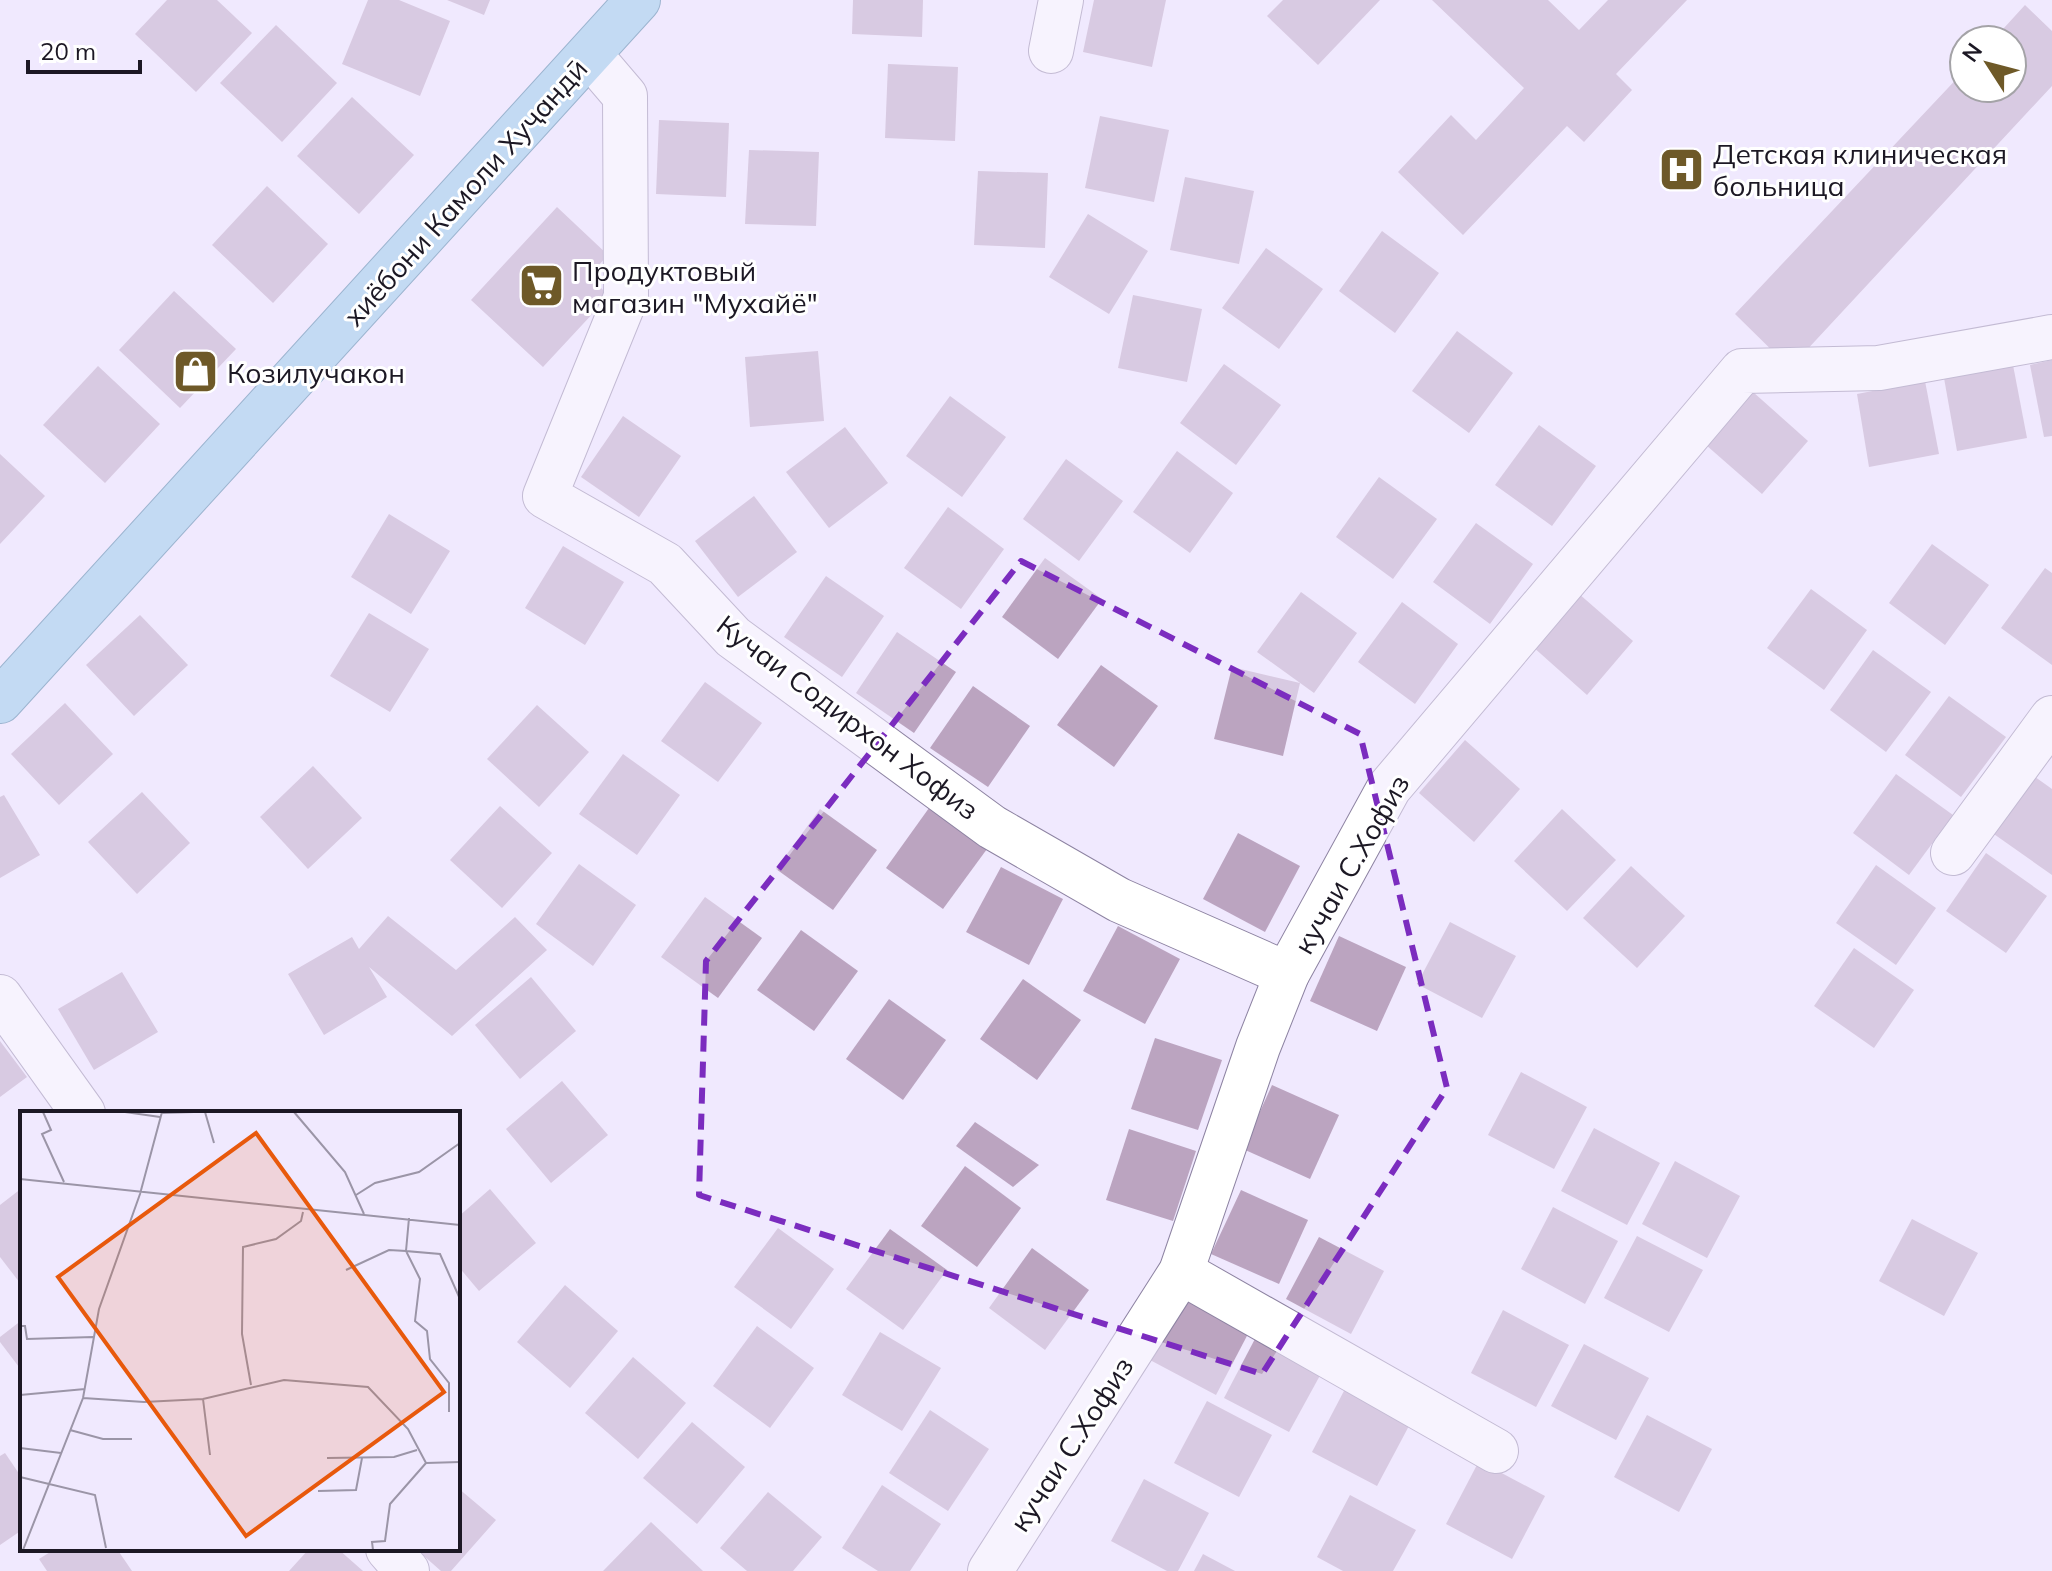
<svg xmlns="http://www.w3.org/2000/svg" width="2052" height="1571" font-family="Mulish,sans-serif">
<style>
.building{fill:#bba4c0}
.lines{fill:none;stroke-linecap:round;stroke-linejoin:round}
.street-casing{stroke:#8d83a2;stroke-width:46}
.primary-casing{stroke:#347398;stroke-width:46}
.street{stroke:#fff;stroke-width:44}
.primary{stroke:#8dc8e6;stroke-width:44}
.marked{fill:none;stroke:#7b2cbf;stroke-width:6;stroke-dasharray:16 10;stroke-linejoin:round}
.labels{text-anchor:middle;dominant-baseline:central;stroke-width:6;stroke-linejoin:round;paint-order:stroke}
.poi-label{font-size:28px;fill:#1c1824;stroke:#fff;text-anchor:start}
.street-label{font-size:28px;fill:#1c1824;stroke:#fff}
.inset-road{fill:none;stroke:#9b95a7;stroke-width:2}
.view{fill:#e8590c;fill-opacity:0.15;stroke:#e8590c;stroke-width:4}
.inset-edge{fill:none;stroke:#1c1824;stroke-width:4}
</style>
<rect width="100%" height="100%" fill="#f0e9fe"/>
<g class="building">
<polygon points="167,0 217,0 252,33 196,92 135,34"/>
<polygon points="368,0 399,0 450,21 420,96 342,64"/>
<polygon points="447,0 490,0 484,15"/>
<polygon points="853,0 923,0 922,37 852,34"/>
<polygon points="1094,0 1166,0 1152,67 1083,52"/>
<polygon points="1283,0 1380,0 1318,65 1267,16"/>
<polygon points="1432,0 1548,0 1579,30 1608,0 1687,0 1616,74 1632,90 1584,142 1567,126 1463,235 1398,172 1451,115 1476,140 1524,88"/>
<polygon points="2025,5 2052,31 2052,86 1790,368 1735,314 1964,71 1964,88 2012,88 2012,40 1993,40"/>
<polygon points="276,25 337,83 282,142 220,83"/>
<polygon points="888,64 958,67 955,141 885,138"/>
<polygon points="352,97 414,155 359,214 297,156"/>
<polygon points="1100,116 1169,130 1154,202 1085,188"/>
<polygon points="659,120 729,123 726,197 656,194"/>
<polygon points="749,150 819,152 816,226 745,224"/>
<polygon points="978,171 1048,173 1045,248 974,245"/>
<polygon points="1185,177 1254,191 1239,264 1170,250"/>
<polygon points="267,186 328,244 273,303 212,245"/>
<polygon points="557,207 608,255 589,276 609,296 543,367 471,300"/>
<polygon points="1088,214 1148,251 1109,314 1049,277"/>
<polygon points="1382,231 1439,273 1395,333 1339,291"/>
<polygon points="1266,248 1323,289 1279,349 1222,308"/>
<polygon points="174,291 236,349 180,408 119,350"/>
<polygon points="1133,295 1202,309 1187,382 1118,368"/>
<polygon points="1457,331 1513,373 1469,433 1412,391"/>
<polygon points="818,351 824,421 750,427 745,357"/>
<polygon points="2052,360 2052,436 2044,437 2030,365"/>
<polygon points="1224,364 1281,405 1236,465 1180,423"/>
<polygon points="2013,365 2027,438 1957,451 1944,378"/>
<polygon points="98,366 160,424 105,483 43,425"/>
<polygon points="1925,381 1939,454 1869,467 1857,394"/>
<polygon points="1753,392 1808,441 1762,494 1706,445"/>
<polygon points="950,396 1006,437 962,497 906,456"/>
<polygon points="623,416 681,456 639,517 581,477"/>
<polygon points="1539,425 1596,466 1552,526 1495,485"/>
<polygon points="845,427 888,483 829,528 786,472"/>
<polygon points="1177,451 1233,493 1190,553 1133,512"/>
<polygon points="0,454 45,496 0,544"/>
<polygon points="1066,459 1123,501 1079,561 1023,519"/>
<polygon points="1379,477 1437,519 1393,579 1336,537"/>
<polygon points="754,496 797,552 738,597 695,541"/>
<polygon points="948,507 1004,549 961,609 904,568"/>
<polygon points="389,514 450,551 411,614 351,577"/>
<polygon points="1476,523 1533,564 1490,624 1433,582"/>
<polygon points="1932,544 1989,585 1945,645 1889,603"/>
<polygon points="563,546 624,582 585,645 525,608"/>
<polygon points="1045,558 1102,599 1058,659 1002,617"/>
<polygon points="2045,568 2052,573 2052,665 2001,628"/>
<polygon points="826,576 884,616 842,677 784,637"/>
<polygon points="1811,589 1867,630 1824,690 1767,648"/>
<polygon points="1301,592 1357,633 1314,693 1257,652"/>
<polygon points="1578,593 1633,641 1587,695 1532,646"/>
<polygon points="1402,602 1458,644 1415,704 1358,662"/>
<polygon points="369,613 429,649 390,712 330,676"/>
<polygon points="140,615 188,665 134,716 86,665"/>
<polygon points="897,632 956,672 914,733 856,693"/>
<polygon points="1873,650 1931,692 1886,752 1830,710"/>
<polygon points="1101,665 1158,706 1114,767 1057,725"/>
<polygon points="1232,667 1300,683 1283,756 1214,739"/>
<polygon points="705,682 762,723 718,782 661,741"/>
<polygon points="973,686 1030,726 988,787 930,748"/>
<polygon points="1949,696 2006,737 1961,797 1905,755"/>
<polygon points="65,703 113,754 59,805 11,754"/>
<polygon points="537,705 589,752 539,807 487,759"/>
<polygon points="1465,740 1520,789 1474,842 1419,793"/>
<polygon points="623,754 680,795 637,855 579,814"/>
<polygon points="313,766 362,818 308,869 260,817"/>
<polygon points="1896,774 1953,815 1909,875 1853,833"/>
<polygon points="2031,774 2052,789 2052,875 1991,832"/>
<polygon points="142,792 190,843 137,894 88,842"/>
<polygon points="4,795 40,855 0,878 0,797"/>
<polygon points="500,806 552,853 502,908 450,860"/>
<polygon points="929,808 987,849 943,909 886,868"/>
<polygon points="820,809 877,850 833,910 776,869"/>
<polygon points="1562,809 1616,860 1567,911 1514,861"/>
<polygon points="1238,833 1300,866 1265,932 1203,899"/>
<polygon points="1986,853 2047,896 2006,953 1946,911"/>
<polygon points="579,864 636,905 593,966 536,924"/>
<polygon points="1876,865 1936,908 1896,965 1836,923"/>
<polygon points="1631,866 1685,916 1637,968 1583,918"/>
<polygon points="1001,867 1063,899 1029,965 966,932"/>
<polygon points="705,897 762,938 718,998 661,957"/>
<polygon points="388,916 456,970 515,917 547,950 452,1036 369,967 387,997 324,1035 288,974 352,937 359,949"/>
<polygon points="1450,922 1516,956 1482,1018 1417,984"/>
<polygon points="1118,926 1180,959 1145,1024 1083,991"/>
<polygon points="801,930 858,971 814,1031 757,990"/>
<polygon points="1339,936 1406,967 1377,1031 1310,1001"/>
<polygon points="1854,948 1914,990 1874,1048 1814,1006"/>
<polygon points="122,972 158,1032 94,1070 58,1009"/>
<polygon points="531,977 576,1031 520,1079 475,1025"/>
<polygon points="1023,979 1081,1020 1037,1080 980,1039"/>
<polygon points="889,999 946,1040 903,1100 846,1059"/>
<polygon points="1155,1038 1222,1060 1198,1130 1131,1109"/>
<polygon points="0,1041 27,1077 0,1097"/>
<polygon points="1521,1072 1587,1107 1554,1169 1488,1135"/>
<polygon points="562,1081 608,1135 551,1183 506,1129"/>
<polygon points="1272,1085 1339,1115 1310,1179 1243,1149"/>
<polygon points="975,1122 1039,1165 1013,1187 956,1146"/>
<polygon points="1594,1128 1660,1163 1627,1225 1561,1191"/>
<polygon points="1129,1129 1196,1151 1173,1221 1106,1200"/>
<polygon points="1675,1161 1740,1196 1707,1258 1642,1224"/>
<polygon points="965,1166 1021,1208 977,1267 921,1226"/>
<polygon points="22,1188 22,1281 20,1283 0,1257 0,1205"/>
<polygon points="490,1189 536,1243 479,1291 458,1266 458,1217"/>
<polygon points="1241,1190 1308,1220 1279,1284 1211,1254"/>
<polygon points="1553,1207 1618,1241 1585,1304 1521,1269"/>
<polygon points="1912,1219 1978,1253 1944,1316 1879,1281"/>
<polygon points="778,1228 834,1269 791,1329 734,1287"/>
<polygon points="890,1229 947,1270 903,1330 846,1289"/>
<polygon points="1637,1236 1703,1270 1669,1332 1604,1298"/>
<polygon points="1319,1237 1384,1271 1351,1334 1286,1299"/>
<polygon points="1032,1248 1089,1290 1045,1350 989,1308"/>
<polygon points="565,1285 618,1331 570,1388 517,1342"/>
<polygon points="1183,1297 1249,1332 1216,1395 1150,1360"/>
<polygon points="1503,1310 1569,1345 1536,1407 1471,1373"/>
<polygon points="22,1320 22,1371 0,1342 0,1337"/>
<polygon points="757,1326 814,1368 770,1428 713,1386"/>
<polygon points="880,1332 941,1368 902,1431 842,1395"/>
<polygon points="1257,1335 1323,1370 1289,1432 1224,1398"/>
<polygon points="1584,1344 1649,1378 1616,1440 1551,1406"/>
<polygon points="633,1357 686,1403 638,1459 585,1413"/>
<polygon points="1345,1389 1410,1424 1377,1486 1312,1452"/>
<polygon points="1207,1401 1272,1435 1239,1497 1174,1463"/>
<polygon points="930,1410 989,1449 948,1511 889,1473"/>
<polygon points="1647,1415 1712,1449 1679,1512 1614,1477"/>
<polygon points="692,1422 745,1467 697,1524 643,1478"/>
<polygon points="5,1453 22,1478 22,1530 0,1545 0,1456"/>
<polygon points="1479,1461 1545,1496 1512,1559 1446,1524"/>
<polygon points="1144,1479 1209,1513 1178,1571 1167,1571 1111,1541"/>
<polygon points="882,1485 941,1524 910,1571 878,1571 842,1548"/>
<polygon points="458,1488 496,1520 451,1571 441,1571 416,1549 458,1549"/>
<polygon points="768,1492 822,1537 793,1571 747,1571 720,1548"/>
<polygon points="1350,1495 1416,1530 1393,1571 1343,1571 1317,1557"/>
<polygon points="651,1522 703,1571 603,1571"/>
<polygon points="55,1549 117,1549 132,1571 47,1571 39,1559"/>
<polygon points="309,1549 338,1549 363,1571 289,1571"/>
<polygon points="1203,1554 1235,1571 1194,1571"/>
</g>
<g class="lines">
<defs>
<g id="street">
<polyline points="1051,51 1061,0"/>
<polyline points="590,55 625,96 626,297 545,496 665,564 733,637 992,827 1119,900 1287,974"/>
<polyline points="1953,853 2052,718"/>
<polyline points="0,997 83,1113"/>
<polyline points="1181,1272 1496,1451"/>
<polyline points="388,1549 407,1571"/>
<polyline points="990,1571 1181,1272 1258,1047 1287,974 1389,788 1742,371 1879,368 2052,337"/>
</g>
<polyline id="primary" points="0,701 638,0"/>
</defs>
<use href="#street" class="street-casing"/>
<use href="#primary" class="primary-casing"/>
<use href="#street" class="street"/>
<use href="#primary" class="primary"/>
</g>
<path d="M0 0H2052V1571H0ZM1021,561L1360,734L1447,1088L1262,1374L699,1195L706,961Z" fill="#f0e9fe" fill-opacity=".55" fill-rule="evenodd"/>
<path class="marked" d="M1021,561L1360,734L1447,1088L1262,1374L699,1195L706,961Z"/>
<defs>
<symbol id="hospital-square" viewBox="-11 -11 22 22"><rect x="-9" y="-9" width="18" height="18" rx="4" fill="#6e5928" stroke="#fff"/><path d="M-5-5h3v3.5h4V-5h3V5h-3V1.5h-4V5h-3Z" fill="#fff"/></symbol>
<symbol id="supermarket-square" viewBox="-11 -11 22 22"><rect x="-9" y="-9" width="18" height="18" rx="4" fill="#6e5928" stroke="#fff"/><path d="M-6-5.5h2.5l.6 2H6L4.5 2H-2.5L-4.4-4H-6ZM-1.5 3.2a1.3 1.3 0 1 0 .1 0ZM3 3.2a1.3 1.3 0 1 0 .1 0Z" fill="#fff"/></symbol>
<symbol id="shop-square" viewBox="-11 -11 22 22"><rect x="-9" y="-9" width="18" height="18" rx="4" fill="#6e5928" stroke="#fff"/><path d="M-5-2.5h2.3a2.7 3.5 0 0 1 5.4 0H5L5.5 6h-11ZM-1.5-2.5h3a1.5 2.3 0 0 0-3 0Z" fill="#fff"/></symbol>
</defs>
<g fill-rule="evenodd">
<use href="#hospital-square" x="1656" y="144" width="51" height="51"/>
<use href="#supermarket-square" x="516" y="260" width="51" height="51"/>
<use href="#shop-square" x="170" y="346" width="51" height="51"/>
</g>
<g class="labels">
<g class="poi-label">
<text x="1713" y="153">Детская клиническая<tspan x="1713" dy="32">больница</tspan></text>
<text x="572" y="270">Продуктовый<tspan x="572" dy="32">магазин "Мухайё"</tspan></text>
<text x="227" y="372">Козилучакон</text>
</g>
<g class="street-label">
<text transform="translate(465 192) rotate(-48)">хиёбони Камоли Хуҷандӣ</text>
<text transform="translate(848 717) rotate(37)">Кучаи Содирхон Хофиз</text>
<text transform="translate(1351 864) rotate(-60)">кучаи С.Хофиз</text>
<text transform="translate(1071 1444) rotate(-57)">кучаи С.Хофиз</text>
</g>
</g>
<g transform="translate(20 1111)">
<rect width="440" height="440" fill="#f0e9fe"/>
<path class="inset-road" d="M23,1L31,19L22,23L44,71M105,1L140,6M185,1L194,32M274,1L325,61L344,103M141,2L174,1M0,68L440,114M336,84L355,72L399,61L440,32M389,107L386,140L420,143L440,188M326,159L369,139L386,140L400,168L395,210L407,220L410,248L429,272V301M0,215H5L7,228L73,226M231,274L222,223L223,136L256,128L281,110L283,101M0,284L65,278M63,287L124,291L183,288L264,269L348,276L388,318L406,352M183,288L190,344M50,319L83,328H112M0,337L41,342M307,347L374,346L397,339M406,352L440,351M0,366L75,384L86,437M298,380L336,379L342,347M3,439L63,287L79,198L120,83L142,1M353,439L352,431L365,430L370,393L406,352"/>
<path class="view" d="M236,22L424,281L226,425L38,166Z"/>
<rect width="440" height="440" class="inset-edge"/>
</g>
<g transform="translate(1988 64) rotate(306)"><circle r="38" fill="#ffffff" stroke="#a4a3a7" stroke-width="2"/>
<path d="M0-6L14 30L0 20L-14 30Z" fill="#6e5928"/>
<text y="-12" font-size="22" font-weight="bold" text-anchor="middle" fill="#1c1824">N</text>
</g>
<path d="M28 60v12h112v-12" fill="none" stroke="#1c1824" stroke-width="4"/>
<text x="40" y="60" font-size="24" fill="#1c1824" stroke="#ffffff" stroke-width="6" paint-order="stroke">20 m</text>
</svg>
